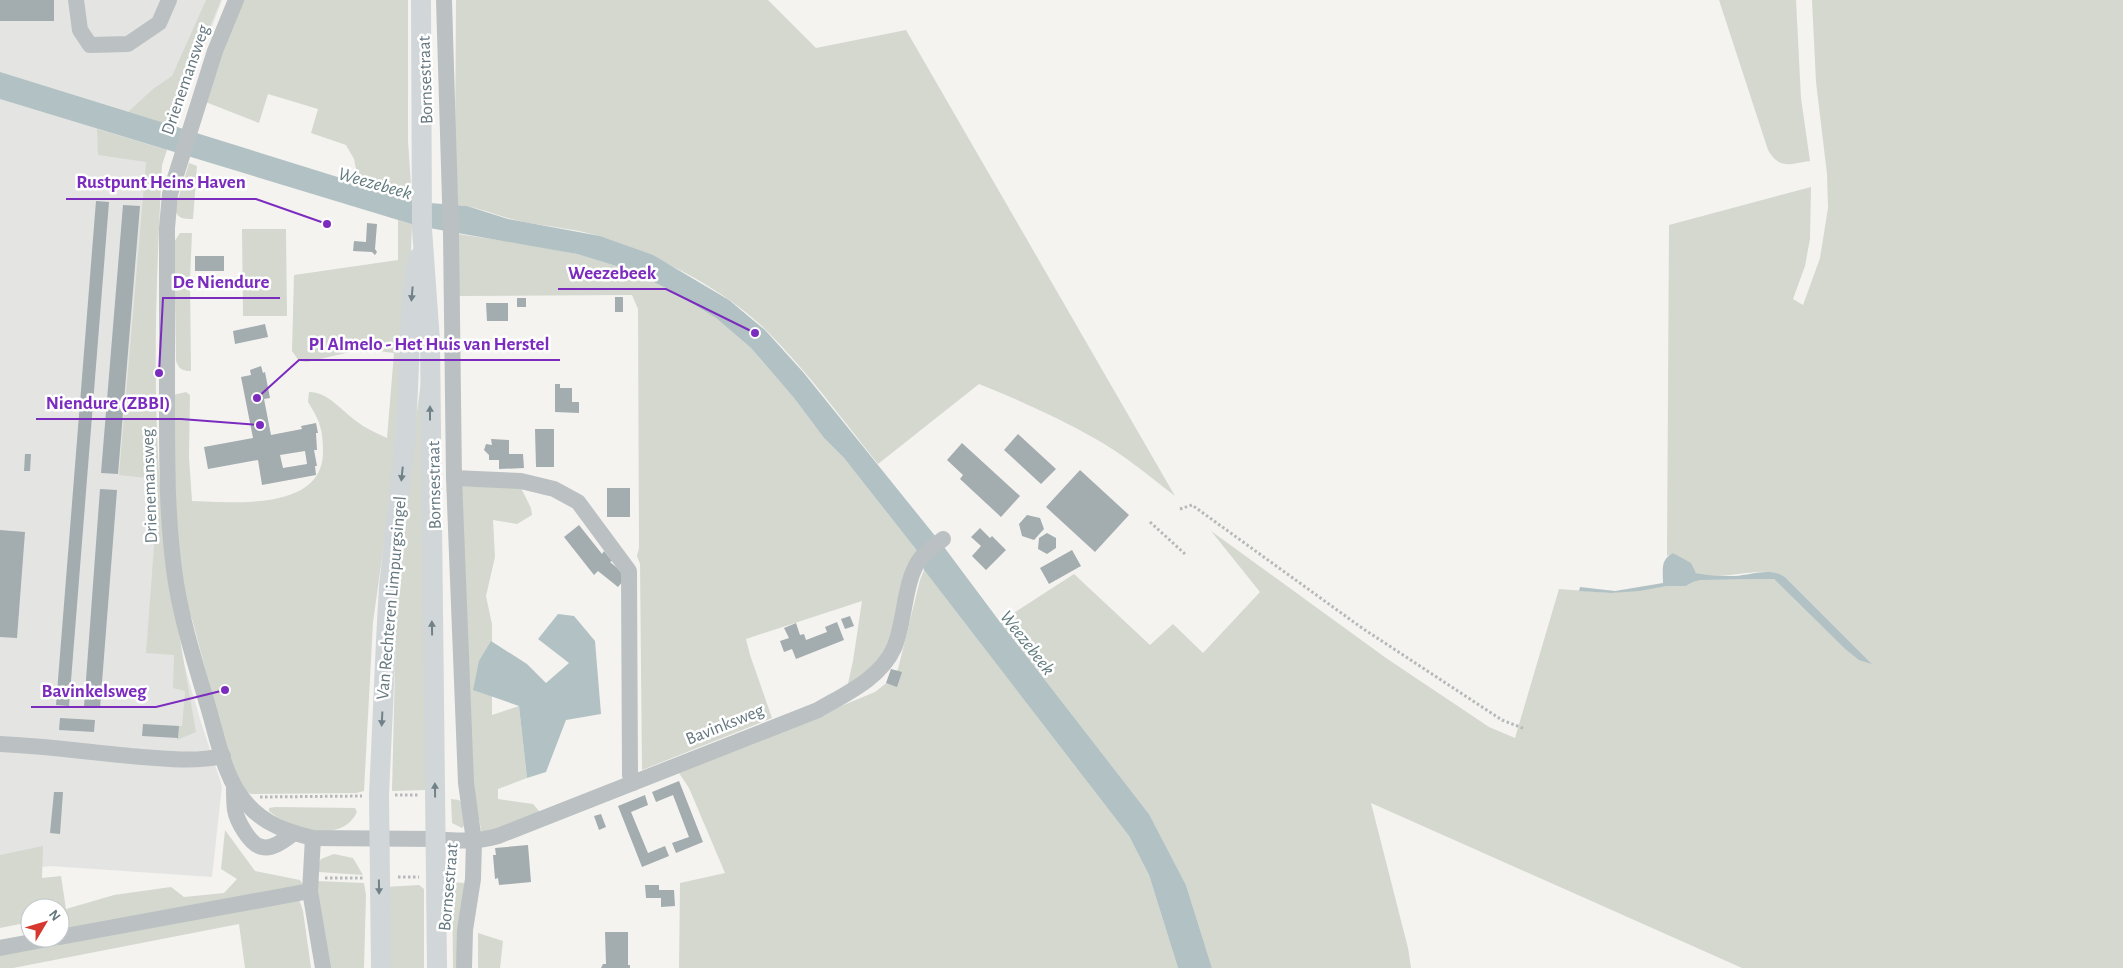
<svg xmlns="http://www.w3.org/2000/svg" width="2123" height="968" font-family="'Alegreya Sans',sans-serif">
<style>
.built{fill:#e4e5e3}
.green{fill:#d4d8cf}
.water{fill:#b2c1c3}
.building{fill:#a3acaf;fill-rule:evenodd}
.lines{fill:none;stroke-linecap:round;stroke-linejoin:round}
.path{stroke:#b5b9ba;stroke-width:3;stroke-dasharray:2.5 2.5;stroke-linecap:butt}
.minor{stroke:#bbc0c2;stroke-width:16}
.major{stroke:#d1d6d9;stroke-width:20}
.oneway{fill:#708188}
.labels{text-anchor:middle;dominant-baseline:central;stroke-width:5;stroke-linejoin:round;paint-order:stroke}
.street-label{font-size:18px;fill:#65787f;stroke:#fff}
.water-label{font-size:19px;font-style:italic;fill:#607a7c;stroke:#fff}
.leader{fill:none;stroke:#7b2cbf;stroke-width:2}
.callout-dot{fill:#7b2cbf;stroke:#fff;stroke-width:2}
.callout-label{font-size:19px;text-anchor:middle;font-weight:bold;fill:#7b2cbf;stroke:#fff;stroke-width:5;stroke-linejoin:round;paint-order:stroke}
</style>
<rect width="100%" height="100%" fill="#f4f3f0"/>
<polygon class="built" points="0,0 222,0 151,190 158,498 167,604 199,716 222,786 212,877 50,866 0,874"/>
<g class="green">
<polygon points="206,0 221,0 199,53 174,128 127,113 153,89 172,76"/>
<polygon points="241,0 408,0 408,141 412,200 359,184 354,159 346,145 311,133 318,109 268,94 259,123 203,101"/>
<path d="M456,0H768L816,48L906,30L1175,496C1149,476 1123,454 1094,438C1057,417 1019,400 979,384L878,464C842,419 807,371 766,330C724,289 657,255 602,237C578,229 550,227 524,222C502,218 480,207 458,205L455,150Z"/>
<path d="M1719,0H1796L1801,98L1810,161C1789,164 1780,170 1768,150Z"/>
<path d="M1812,0H2123V968H1742L1371,803L1408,948L1411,968H1212L1186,885L1149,814L1000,622L1074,574L1150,645L1173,624L1203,653L1260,592L1211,531L1386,658L1489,727L1515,738L1559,589L1611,593L1667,586H1686L1693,582L1701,580L1774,579L1844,648L1871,663L1785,577C1763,563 1724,583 1697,573C1689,570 1680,559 1674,553L1667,556L1669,225L1811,187L1810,239L1805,266L1793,299L1803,305L1820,258L1828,208L1827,174L1816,82Z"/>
<path d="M97,129L167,150L162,165C156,284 151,403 163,522C171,592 184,662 196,732L177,740V726H182L185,691L173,688L174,655L146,653L158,493L146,491V478L119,475L146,162L98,155Z"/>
<path d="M189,163L197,166L193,219C184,219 177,219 175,209Z"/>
<path d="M398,220L412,224L407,354L400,430L373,622L364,791L356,793L251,794L247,792L239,778L227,751L192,619L183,595L177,559L173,395L186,392L190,395L189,457L192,501C231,502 323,512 323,452C323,430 320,421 308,402L309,392C328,392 341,410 356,421C365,428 376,433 387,438L394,353L363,349L307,362L299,361L292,351L294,275L398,260Z"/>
<polygon points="242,229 286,229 287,316 243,316"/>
<path d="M180,233H192L190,279L191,371C182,371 179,369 176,361L174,242Z"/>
<polygon points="458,234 531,245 577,254 626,269 670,290 716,318 751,348 794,398 824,438 844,458 918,552 888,648 878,667 847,688 853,661 862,601 746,639 750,655 772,718 642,770 640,564 637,556 639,548 638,309 632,295 458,296"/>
<polygon points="422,374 428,790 392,791 397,584 408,482"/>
<polygon points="460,486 521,488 531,508 532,515 517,524 493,520 495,557 486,596 492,624 492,715 519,706 527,778 498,789 498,799 533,804 540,812 482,835 473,786"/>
<polygon points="924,570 1129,836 1149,875 1178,968 679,968 680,883 725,873 689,788 679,773 875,692 889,681 898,669 920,580"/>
<polygon points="451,799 459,800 462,804 465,825 462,828 452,823"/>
<path d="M275,807L355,808L357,812C342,845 290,829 269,811V808Z"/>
<polygon points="225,830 255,871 300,880 306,889 60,931 60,908 30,908 30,922 0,928 0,855 43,846 42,878 61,876 66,909 114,895 171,887 184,897 224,893 237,879 221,869"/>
<polygon points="334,854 353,858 363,875 319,872 318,865 321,859"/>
<polygon points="317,881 364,883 366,895 364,968 329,968 322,931"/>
<polygon points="452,882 464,883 467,887 457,968 453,968"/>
<polygon points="419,885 424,889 424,968 388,968 385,887"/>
<polygon points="299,899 303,911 311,968 245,968 239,924 13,968 0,968 0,953"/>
<polygon points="478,933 503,941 500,968 478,968"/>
</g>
<g class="water">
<polygon points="0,72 418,202 467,206 508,219 600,236 653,255 729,300 765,330 803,372 944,547 1000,622 1149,814 1186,885 1212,968 1178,968 1149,875 1129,836 924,570 918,552 844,458 824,438 794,398 751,348 716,318 670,290 626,269 577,254 418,226 0,99"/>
<path d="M1673,553L1691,563L1696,573C1709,576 1722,576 1735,576C1752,575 1770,567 1785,577L1872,664L1859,660L1844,648L1774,579L1701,580L1693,582L1686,586H1667L1639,591L1611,593L1579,591L1580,587L1615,591L1663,583C1663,570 1660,560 1673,553Z"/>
<polygon points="558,614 574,616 595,641 601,714 566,720 546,772 527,778 519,706 473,690 479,661 491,641 527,664 546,683 569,663 538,639"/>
</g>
<g class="building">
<rect x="0" y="0" width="54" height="21"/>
<polygon points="96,201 109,202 69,706 56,705"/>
<polygon points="123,205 140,206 118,474 101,473"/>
<polygon points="367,223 377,224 375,249 377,252 375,255 372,252 353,251 354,241 366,242"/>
<rect x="195" y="256" width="29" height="15"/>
<rect x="615" y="297" width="8" height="15"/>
<rect x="517" y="298" width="9" height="9"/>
<polygon points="486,303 508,303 508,321 487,321"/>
<polygon points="265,324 268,337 235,344 233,331"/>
<path d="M261,366L263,373L265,372L270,398L264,399L271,435L302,429L301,426L316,423L318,433H316L317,450H314L317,466H315L316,475L262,485L258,460L208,469L204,447L253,438L241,377L251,375L250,370ZM305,451L307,464L283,468L280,455Z"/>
<polygon points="555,384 560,384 560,388 572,388 572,402 579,402 579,413 555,412"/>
<polygon points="535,429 554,429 554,467 536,467"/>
<polygon points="1018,434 1056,469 1041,484 1004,450"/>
<polygon points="491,439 509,440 509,454 523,454 524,468 499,469 499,460 489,460 489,455 484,450 486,444 492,445"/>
<polygon points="962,443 1020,496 1001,517 960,479 963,475 947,460"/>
<polygon points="25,454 31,454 30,471 24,471"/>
<polygon points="1080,470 1129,515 1095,552 1046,507"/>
<rect x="607" y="488" width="23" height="29"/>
<polygon points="100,489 117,490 100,708 84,707"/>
<polygon points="1027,515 1040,518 1044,529 1034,540 1022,536 1019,524"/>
<polygon points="579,525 602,554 604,551 612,561 610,562 627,576 618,587 598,571 594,575 564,537"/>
<polygon points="980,528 990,538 992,536 1006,550 986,570 972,556 981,546 971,537"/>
<polygon points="0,530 25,532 17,638 0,637"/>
<polygon points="1047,533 1056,538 1056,548 1047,554 1038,549 1039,538"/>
<polygon points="1072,550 1081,566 1049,584 1040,568"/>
<polygon points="850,616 854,626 845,629 841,619"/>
<polygon points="837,622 844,640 796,659 792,649 784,652 780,641 789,638 784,628 796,623 800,635 804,634 806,640 827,632 825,627"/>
<polygon points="891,669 902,672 897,687 886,683"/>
<polygon points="60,718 95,720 94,732 59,730"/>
<polygon points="143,724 179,726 178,738 142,736"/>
<polygon points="679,781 703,842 676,853 672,843 689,837 673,795 656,802 652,792"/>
<polygon points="54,792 63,792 60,834 50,833"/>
<polygon points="645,795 648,805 631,812 648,853 665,846 669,856 642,867 618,806"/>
<polygon points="601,814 606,827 599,830 594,816"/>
<polygon points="528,845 531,882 499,885 498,878 495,879 493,855 496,855 495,848"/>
<polygon points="645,885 659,885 659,890 674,890 675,906 661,907 661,898 646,898"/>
<polygon points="605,932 628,932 628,965 630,965 630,968 601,968 603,964 606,964"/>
</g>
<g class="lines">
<g class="path">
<polyline points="1180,509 1192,505 1362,628 1502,720 1525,729"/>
<polyline points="1150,522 1185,554"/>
<polyline points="395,795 419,795"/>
<polyline points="260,797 362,796"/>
<polyline points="398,877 419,877"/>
<polyline points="325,878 364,878"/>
</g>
<g class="minor">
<polyline points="76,0 80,30 90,45 128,44 159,23 169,0"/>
<path d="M236,0L215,51L170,194L167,228C167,289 167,349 167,410C167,468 167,525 176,583C183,626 197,669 209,710C218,741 225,780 247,804C264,824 288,832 313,838L436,839C457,841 477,842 498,836L818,710C845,694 880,679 894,648C905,623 904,580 920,559C926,551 936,545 943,539"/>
<polyline points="444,0 451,234 454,478 466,783 474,841 473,879 465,930 464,968"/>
<polyline points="454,478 521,481 554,489 578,502 629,571 630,775 633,783"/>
<path d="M0,744C47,746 95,753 142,757C170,759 195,762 223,756"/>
<path d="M234,786C234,794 234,802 235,810C237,821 250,845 262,847C273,850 286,839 294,833"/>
<polyline points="313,838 310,891 323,968"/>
<polyline points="60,937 310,891"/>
<polyline points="0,948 53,938"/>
</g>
<g class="major">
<polyline points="421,0 422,229 430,341 437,968"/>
<polyline points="381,968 379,795 386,641 389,586 406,435 412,293 418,258"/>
</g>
</g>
<defs><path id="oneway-solid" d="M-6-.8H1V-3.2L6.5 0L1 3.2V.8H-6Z" transform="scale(1.25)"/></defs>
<g class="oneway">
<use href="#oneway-solid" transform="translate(412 294) rotate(95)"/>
<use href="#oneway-solid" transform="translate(430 413) rotate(-90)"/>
<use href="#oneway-solid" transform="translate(402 474) rotate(96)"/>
<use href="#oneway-solid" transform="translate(432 628) rotate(-91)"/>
<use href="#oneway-solid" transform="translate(382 719) rotate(93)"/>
<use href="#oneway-solid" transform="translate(435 790) rotate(-91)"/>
<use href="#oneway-solid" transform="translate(379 887) rotate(89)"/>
</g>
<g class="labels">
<g class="street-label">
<text transform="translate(186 80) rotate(-71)">Drienemansweg</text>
<text transform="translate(426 80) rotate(-92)">Bornsestraat</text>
<text transform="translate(435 485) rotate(-91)">Bornsestraat</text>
<text transform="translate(150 486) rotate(-92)">Drienemansweg</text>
<text transform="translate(392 598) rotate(-85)">Van Rechteren Limpurgsingel</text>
<text transform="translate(725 725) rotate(-22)">Bavinksweg</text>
<text transform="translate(449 887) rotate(-85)">Bornsestraat</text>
</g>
<g class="water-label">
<text transform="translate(375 184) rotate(16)">Weezebeek</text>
<text transform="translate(1027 643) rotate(52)">Weezebeek</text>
</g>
</g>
<path class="leader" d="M327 224L256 199H66M755 333L666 289H558M159 373L163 298H280M257 398L299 360H560M260 425L181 419H36M225 690L156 707H31"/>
<g class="callout-dot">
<circle cx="327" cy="224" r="5"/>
<circle cx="755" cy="333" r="5"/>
<circle cx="159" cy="373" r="5"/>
<circle cx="257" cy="398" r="5"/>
<circle cx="260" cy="425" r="5"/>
<circle cx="225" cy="690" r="5"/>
</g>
<g class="callout-label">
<text x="161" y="188">Rustpunt Heins Haven</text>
<text x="612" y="279">Weezebeek</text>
<text x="221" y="288">De Niendure</text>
<text x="429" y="350">PI Almelo - Het Huis van Herstel</text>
<text x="108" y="409">Niendure (ZBBI)</text>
<text x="94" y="697">Bavinkelsweg</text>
</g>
<g transform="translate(45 923) rotate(52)"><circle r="24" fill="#ffffff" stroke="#c1c9cc"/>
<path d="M0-4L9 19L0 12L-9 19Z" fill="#d6372e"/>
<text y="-8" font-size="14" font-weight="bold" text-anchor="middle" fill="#65787f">N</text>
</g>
</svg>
